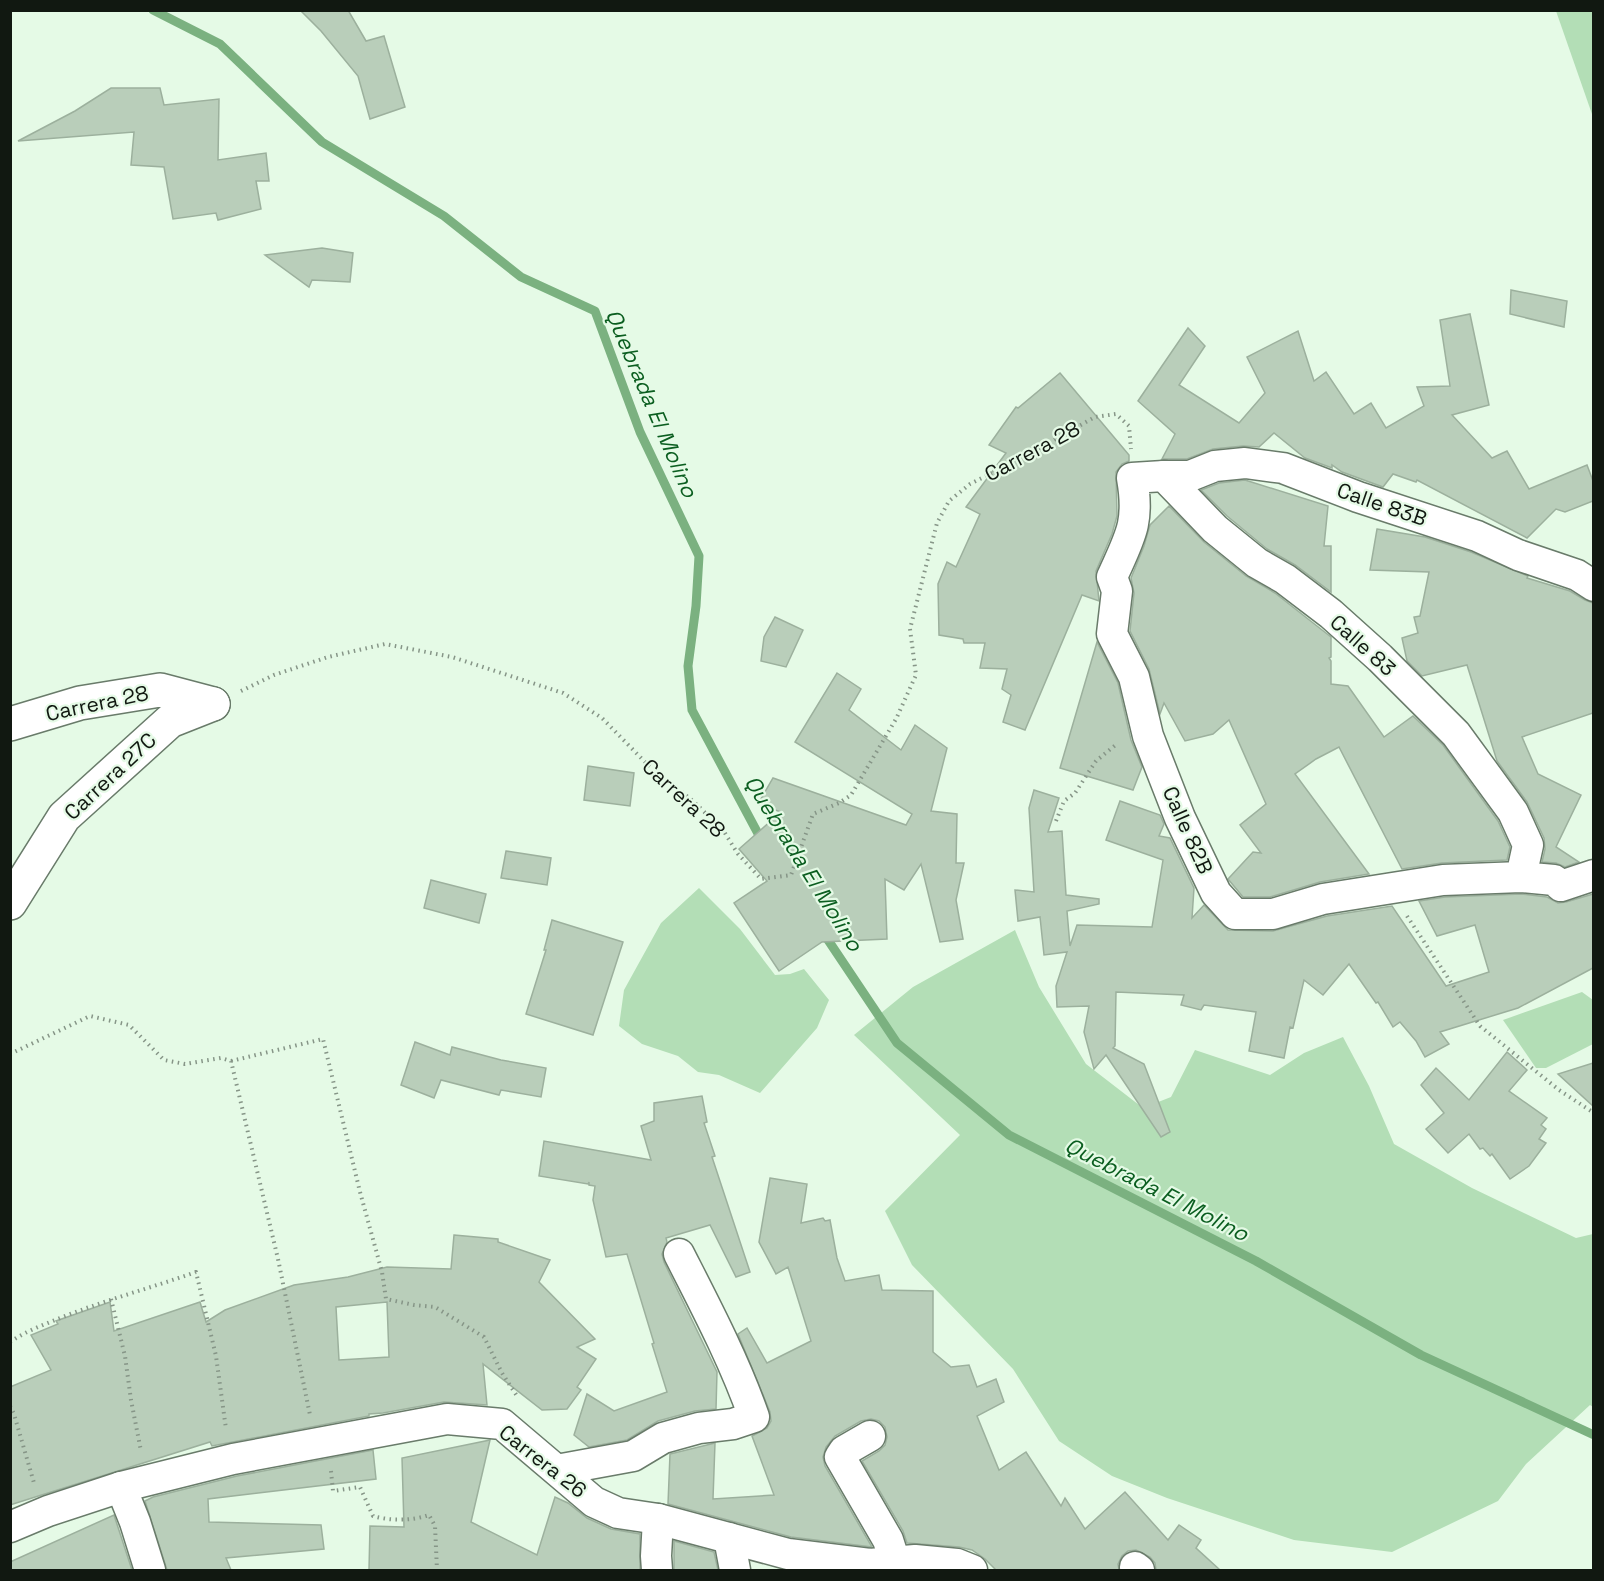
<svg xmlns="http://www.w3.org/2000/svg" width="1604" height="1581" font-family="'Space Grotesk',sans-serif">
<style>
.green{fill:#b3deb6}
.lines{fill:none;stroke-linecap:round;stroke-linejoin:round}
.stream{stroke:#7bb180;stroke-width:9}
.building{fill:#b9ceba;stroke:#9cb09d;stroke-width:1.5;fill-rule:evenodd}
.street-casing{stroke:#697b6a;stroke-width:33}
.secondary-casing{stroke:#697b6a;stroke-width:36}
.path{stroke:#869587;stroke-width:4;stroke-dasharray:1.5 4.5;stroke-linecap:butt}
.street{stroke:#fff;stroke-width:30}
.secondary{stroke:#fff;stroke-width:33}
.labels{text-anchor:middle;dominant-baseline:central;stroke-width:4.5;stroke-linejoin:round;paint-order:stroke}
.street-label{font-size:21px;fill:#111811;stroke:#e5fae6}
.water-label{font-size:22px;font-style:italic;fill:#0b5e20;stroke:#e5fae6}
</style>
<rect width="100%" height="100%" fill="#e5fae6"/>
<g class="green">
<polygon points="1556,11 1593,11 1593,117"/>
<polygon points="699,888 740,929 775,975 790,974 804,969 829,1000 817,1028 760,1093 719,1075 698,1072 678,1056 642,1044 619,1026 624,990 661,923"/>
<polygon points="1015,930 1039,987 1086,1064 1143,1108 1171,1097 1195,1050 1270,1075 1304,1053 1343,1037 1369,1086 1394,1144 1472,1188 1576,1238 1593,1234 1593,1407 1590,1405 1526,1464 1498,1501 1392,1552 1294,1540 1167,1498 1112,1476 1059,1441 1013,1369 912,1265 885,1211 960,1135 854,1035 913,987"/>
<polygon points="1582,992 1593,1000 1593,1044 1546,1068 1536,1068 1503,1020"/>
</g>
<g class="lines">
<g class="stream">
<polyline points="153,10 220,44 322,142 444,216 521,277 595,311 640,432 699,556 696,606 688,666 692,710 763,843"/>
<polyline points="822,931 897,1043 1009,1135 1256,1261 1421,1355 1594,1435"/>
</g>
</g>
<g class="building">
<polygon points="300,10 348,10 366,41 384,36 405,107 370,119 358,76 321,31"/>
<polygon points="111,88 160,88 164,105 219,99 218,160 266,153 269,181 256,181 261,209 218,220 216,213 173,219 164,167 131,165 134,132 18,141 75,111"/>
<polygon points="322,248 353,253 350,282 312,280 309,287 265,255"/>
<polygon points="1511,290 1567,301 1564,327 1510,314"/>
<polygon points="1470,314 1489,405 1452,415 1492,458 1507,451 1529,489 1587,465 1593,481 1593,501 1565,512 1556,509 1527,538 1417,480 1416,482 1393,474 1383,487 1342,472 1332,465 1332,468 1305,458 1274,433 1259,447 1243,446 1213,449 1187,459 1162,459 1175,434 1138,401 1188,328 1205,346 1179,385 1239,423 1265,393 1247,357 1298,331 1314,381 1326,372 1354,414 1371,403 1386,428 1424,406 1417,387 1450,386 1440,320"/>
<polygon points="1060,373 1129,455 1129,461 1122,464 1116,472 1117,516 1112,534 1096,571 1099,601 1082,595 1025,730 1003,722 1011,695 1002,689 1007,669 980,668 985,643 964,643 963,639 939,635 938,584 947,562 956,567 980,514 966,507 1006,453 989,445 1016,407 1018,408"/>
<polygon points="1245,480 1328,506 1324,546 1331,546 1331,592 1295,565 1267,549 1227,516 1201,490 1219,483"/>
<polygon points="1169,506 1204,542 1246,576 1275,593 1331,637 1331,657 1329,658 1331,661 1331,684 1348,686 1384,737 1413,716 1443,745 1498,821 1510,847 1507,860 1442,863 1402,869 1339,747 1316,759 1295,774 1369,874 1320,882 1270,897 1243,897 1228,879 1253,852 1261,853 1240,825 1266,804 1229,720 1213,734 1185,741 1164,703 1160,714 1149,669 1130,631 1134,593 1131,578 1144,546 1150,525"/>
<polygon points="1377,529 1425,537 1471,552 1528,576 1527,578 1570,591 1585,600 1593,603 1593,713 1522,737 1538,774 1581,795 1556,847 1579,862 1565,867 1556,863 1542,862 1545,849 1544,838 1527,802 1497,761 1467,665 1422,676 1407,661 1402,638 1418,633 1414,617 1420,616 1429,572 1370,570"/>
<polygon points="775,617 803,630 786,667 761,661 764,637"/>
<polygon points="1097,642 1118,683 1131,740 1142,767 1133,790 1060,768"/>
<polygon points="837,673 861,689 849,710 901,750 915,725 947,748 931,811 957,814 956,863 964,863 956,900 963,939 940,942 921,864 904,890 885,879 887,939 822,942 779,971 734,903 767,881 739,849 781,812 758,804 773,778 906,825 912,814 795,742"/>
<polygon points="588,766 634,773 630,806 584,800"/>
<polygon points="1034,790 1059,798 1048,832 1062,831 1066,895 1099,899 1099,904 1067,911 1070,946 1077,925 1152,927 1163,860 1106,840 1120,801 1160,815 1164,824 1159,836 1170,838 1194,888 1192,918 1204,905 1228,930 1273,931 1327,916 1392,906 1446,986 1489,972 1475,925 1437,936 1419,901 1445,897 1521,894 1547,897 1558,903 1566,902 1593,894 1593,968 1518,1008 1440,1032 1449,1044 1425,1057 1416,1041 1400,1022 1393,1027 1378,1002 1376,1003 1349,964 1323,995 1304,980 1293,1028 1290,1027 1284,1058 1249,1051 1256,1012 1204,1005 1201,1010 1181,1005 1184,995 1116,992 1115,1046 1113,1048 1144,1064 1170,1132 1161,1137 1106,1055 1094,1069 1084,1032 1089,1006 1057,1007 1056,986 1067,952 1044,955 1040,917 1018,921 1015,890 1034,892 1029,808"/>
<polygon points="506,851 551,858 547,885 501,878"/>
<polygon points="431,880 486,894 479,923 424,908"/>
<polygon points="552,920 623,942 593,1035 526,1014 546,950 544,950"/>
<polygon points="415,1042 450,1055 452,1047 501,1060 546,1068 541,1097 501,1090 499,1095 441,1080 434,1098 401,1085"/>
<polygon points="1507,1052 1527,1070 1509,1091 1547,1118 1541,1125 1546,1129 1539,1139 1546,1143 1529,1166 1510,1179 1492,1154 1490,1156 1483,1148 1480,1149 1469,1134 1448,1153 1426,1129 1444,1113 1421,1085 1436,1068 1469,1100"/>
<polygon points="1593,1063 1593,1106 1558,1074"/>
<polygon points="702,1096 707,1122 704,1123 715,1156 712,1157 750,1272 736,1277 710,1225 666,1238 667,1242 662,1254 664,1262 717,1372 716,1409 695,1411 658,1421 627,1440 589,1447 574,1435 587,1394 614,1411 667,1392 652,1344 654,1343 627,1254 606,1257 593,1200 595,1186 589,1185 589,1182 588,1184 539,1176 544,1141 651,1160 641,1126 654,1121 654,1103"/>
<polygon points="770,1178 807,1184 801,1223 823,1218 825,1221 830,1220 837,1258 845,1281 879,1275 882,1290 933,1291 933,1352 951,1367 969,1365 977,1387 996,1379 1004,1402 977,1416 999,1470 1026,1452 1061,1506 1065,1498 1085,1529 1125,1492 1168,1540 1179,1525 1201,1540 1196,1548 1220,1570 1156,1570 1155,1563 1150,1557 1136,1550 1128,1551 1122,1556 1118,1564 1119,1570 996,1570 985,1559 972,1550 959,1547 907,1543 903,1531 862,1461 879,1451 885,1445 887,1437 885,1427 879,1421 871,1419 861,1421 835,1436 826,1447 823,1457 825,1466 872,1547 791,1537 668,1504 670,1454 715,1443 713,1499 774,1495 752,1436 767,1428 771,1421 770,1412 738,1334 747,1328 767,1363 811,1341 788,1267 776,1274 759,1242"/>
<path d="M454,1235L498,1239V1242L550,1260L539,1282L595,1339L577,1347L596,1359L577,1387L581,1390L567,1409L542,1410L483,1364L487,1405L444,1402L383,1413L369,1414V1416L212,1446L210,1442L10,1505V1387L51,1370L31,1335L58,1324L56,1321L110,1302L114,1331L200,1302L206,1322L225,1310L294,1285L348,1277L387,1267L451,1269ZM387,1302L389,1357L339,1360L336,1307Z"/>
<polygon points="490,1440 471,1522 537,1555 555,1497 568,1503 587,1518 611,1529 640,1534 640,1570 369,1570 370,1526 404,1527 402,1458"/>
<polygon points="373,1450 376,1479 208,1499 209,1522 321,1525 324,1549 226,1558 231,1570 167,1570 145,1501 153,1497 237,1476"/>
<polygon points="114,1515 132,1570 10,1570 10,1562"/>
<polygon points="674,1541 714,1552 718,1570 674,1570"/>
</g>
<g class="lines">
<defs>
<g id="street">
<polyline points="1164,476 1190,476 1215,466 1245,463 1283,468 1358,497 1477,536 1518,555 1577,575 1594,586"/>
<path d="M1521,877L1528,845L1513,812L1456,734L1380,658L1331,614L1285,579L1257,563L1215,529L1164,476L1132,478C1140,523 1130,537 1112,577L1117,591L1112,634L1134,677L1148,736L1180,818L1216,893L1235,914H1273L1323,899L1443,880L1521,877L1554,880L1561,886L1594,875"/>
<polyline points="870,1436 844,1451 840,1457 888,1540 895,1562 890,1570"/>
<path d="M562,1469L633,1456L663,1438L699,1428L733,1424L754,1417C734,1360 706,1307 679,1254"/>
<polyline points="121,1487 135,1522 150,1570"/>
<polyline points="10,1527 48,1511 121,1487 233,1459 447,1419 502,1424 594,1502 618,1513 658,1519 788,1554 870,1564 915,1560 957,1564 972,1570"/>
<polyline points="729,1538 735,1570"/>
<polyline points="1135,1567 1139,1570"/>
<polyline points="657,1570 656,1556 658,1519"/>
</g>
<g id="secondary">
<polyline points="10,724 80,703 160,690 213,704"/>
<polyline points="10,903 64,817 170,721 213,704"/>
</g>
</defs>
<use href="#street" class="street-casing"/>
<use href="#secondary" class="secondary-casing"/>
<g class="path">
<polyline points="241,691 274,675 328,657 385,644 452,657 563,693 602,718 646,763 694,802 723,830 738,854 761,879 791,875 813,814 839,803 851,795 896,719 916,675 910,629 937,523 949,501 970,484 1020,459 1095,417 1116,414 1129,426 1131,449"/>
<polyline points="1056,821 1064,801 1075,793 1096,761 1118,743"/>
<polyline points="1407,916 1480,1026 1559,1090 1594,1113"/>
<polyline points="10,1054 90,1016 129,1025 164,1060 185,1064 221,1058 231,1061 278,1259 310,1415"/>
<polyline points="231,1061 323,1039 360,1192 382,1272 386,1299 414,1305 435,1307 484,1337 502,1373 517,1396"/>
<polyline points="111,1299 125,1356 131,1400 141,1451"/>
<path d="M10,1342C26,1331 43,1325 60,1318C105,1300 151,1288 196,1272L216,1356L226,1429"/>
<polyline points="10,1406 14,1414 34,1483"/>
<path d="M331,1471L333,1491L360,1487L373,1516C390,1521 412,1521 429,1515L435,1526L437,1570"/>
</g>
<use href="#street" class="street"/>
<use href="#secondary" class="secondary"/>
</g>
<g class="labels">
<g class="street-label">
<text transform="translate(1032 451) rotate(-28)">Carrera 28</text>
<text transform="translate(1382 504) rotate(19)">Calle 83B</text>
<text transform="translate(1363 645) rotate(42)">Calle 83</text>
<text transform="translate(97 703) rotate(-12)">Carrera 28</text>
<text transform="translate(110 776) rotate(-43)">Carrera 27C</text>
<text transform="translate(684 798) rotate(43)">Carrera 28</text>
<text transform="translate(1188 830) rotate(66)">Calle 82B</text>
<text transform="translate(543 1461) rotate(38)">Carrera 26</text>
</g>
<g class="water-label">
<text transform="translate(652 403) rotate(67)">Quebrada El Molino</text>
<text transform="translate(804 863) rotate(58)">Quebrada El Molino</text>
<text transform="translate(1157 1189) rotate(27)">Quebrada El Molino</text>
</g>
</g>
<rect width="1604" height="1581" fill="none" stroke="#111811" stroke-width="24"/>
</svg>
